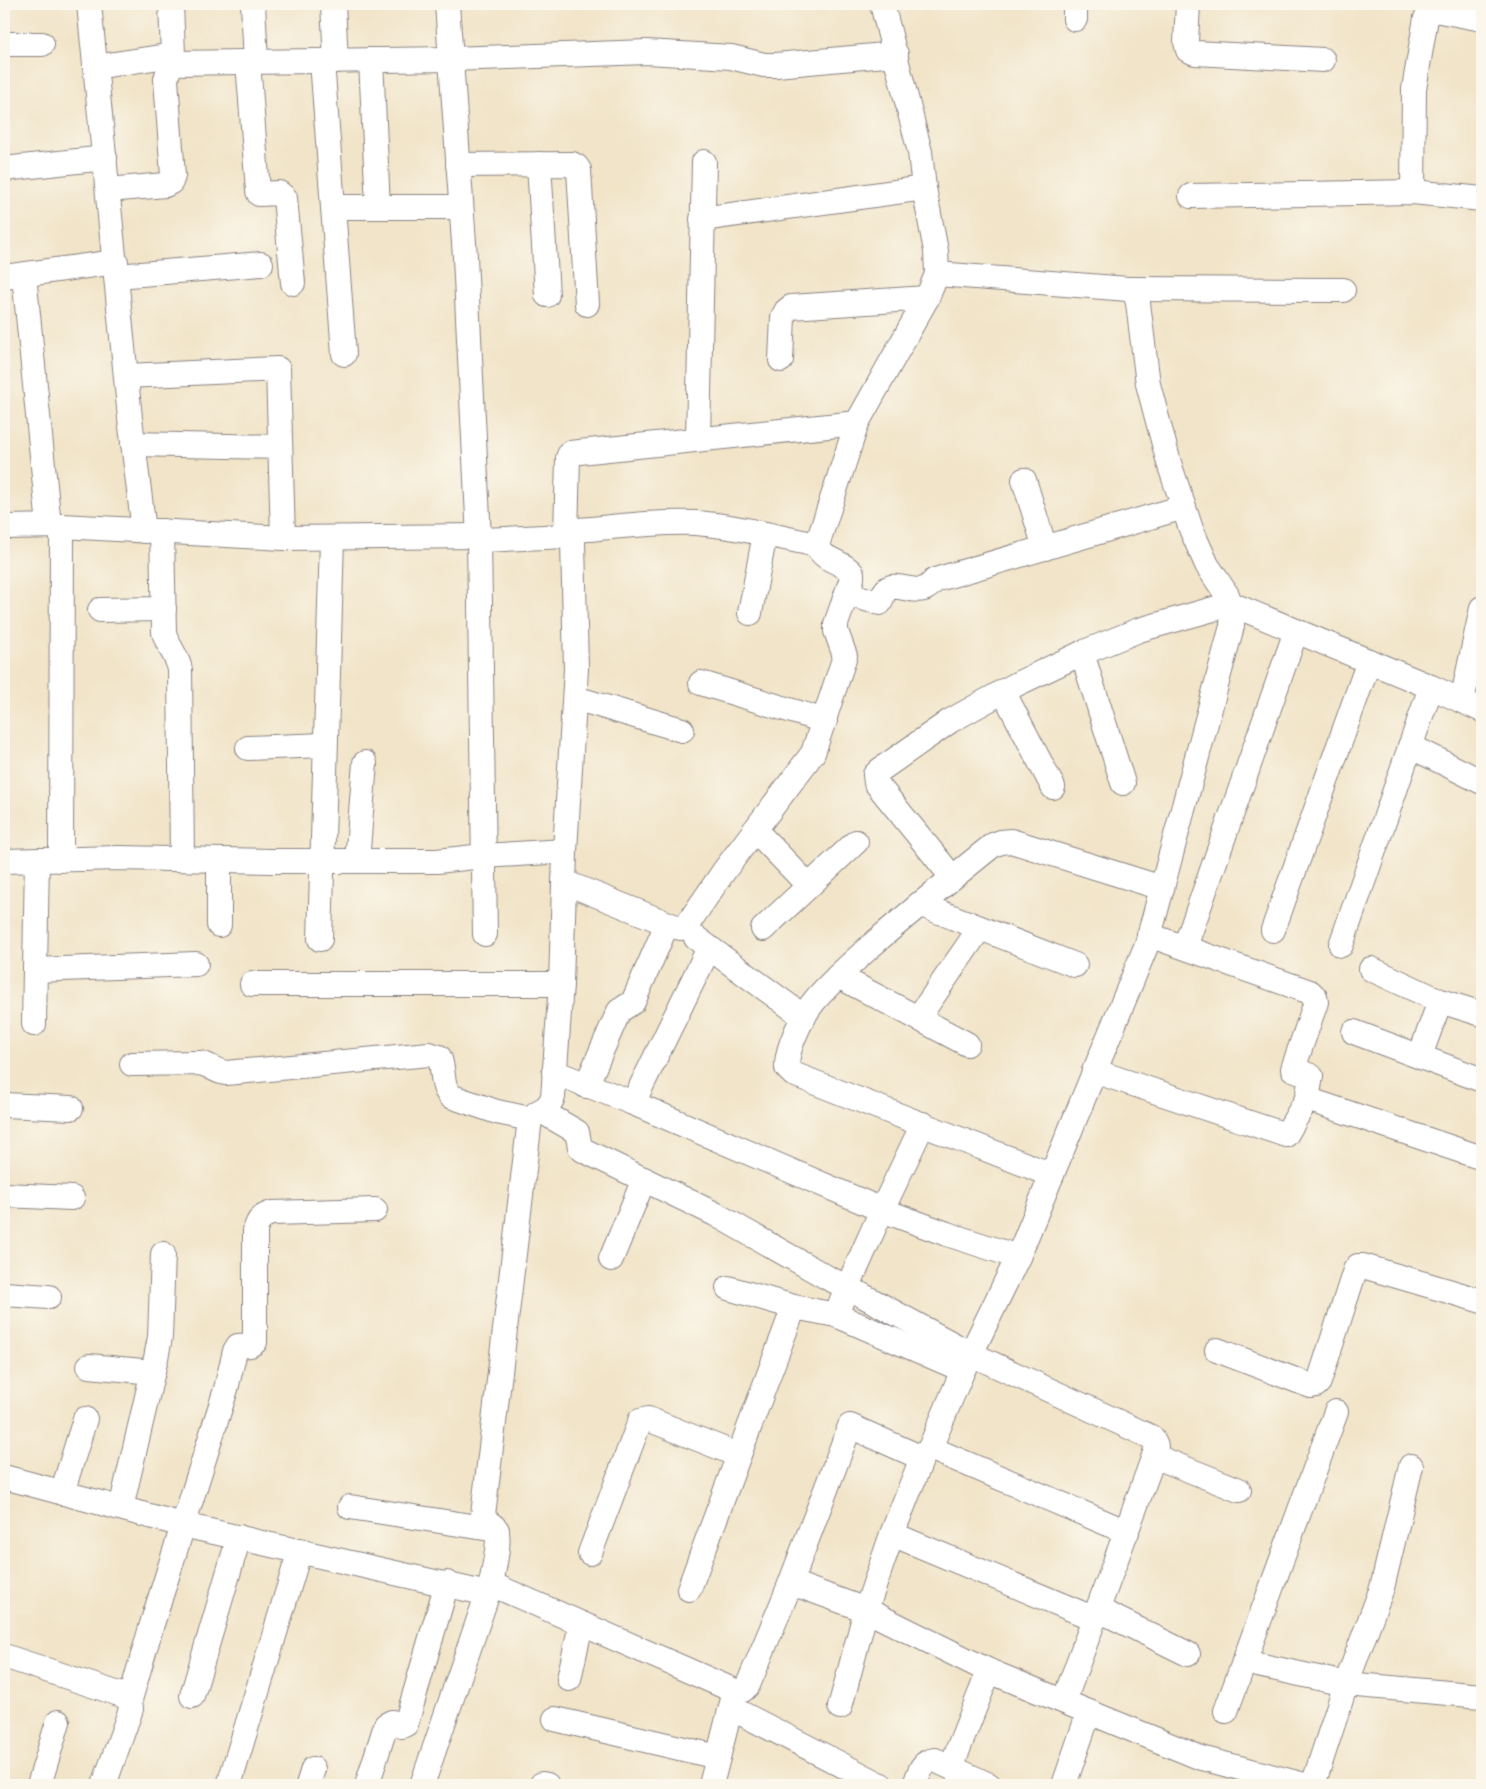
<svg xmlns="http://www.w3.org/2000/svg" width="1486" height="1789" font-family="'Gochi Hand',sans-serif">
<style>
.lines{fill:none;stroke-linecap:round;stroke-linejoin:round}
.minor-casing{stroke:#8a8382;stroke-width:26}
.minor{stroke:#fff;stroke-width:24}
</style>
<rect width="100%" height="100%" fill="#fbf7ec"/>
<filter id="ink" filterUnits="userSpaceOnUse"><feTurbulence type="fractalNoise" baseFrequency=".02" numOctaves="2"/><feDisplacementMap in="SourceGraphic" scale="10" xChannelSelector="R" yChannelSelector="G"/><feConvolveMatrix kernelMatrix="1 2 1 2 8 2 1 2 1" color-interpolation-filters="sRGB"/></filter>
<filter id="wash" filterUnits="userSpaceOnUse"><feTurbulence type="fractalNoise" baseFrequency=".0096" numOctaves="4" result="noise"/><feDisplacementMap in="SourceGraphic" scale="20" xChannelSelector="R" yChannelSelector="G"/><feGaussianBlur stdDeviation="1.12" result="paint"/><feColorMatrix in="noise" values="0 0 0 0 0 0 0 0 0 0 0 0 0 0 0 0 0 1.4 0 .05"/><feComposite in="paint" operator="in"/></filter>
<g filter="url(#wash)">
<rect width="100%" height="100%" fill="#f1e4c8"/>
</g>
<g filter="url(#ink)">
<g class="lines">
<defs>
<g id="minor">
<polyline points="89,4 130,418 144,531"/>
<polyline points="253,4 256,62"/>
<polyline points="333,4 336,61"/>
<polyline points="1075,4 1075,19"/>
<polyline points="1188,4 1186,42 1188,50 1195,53 1323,60"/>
<polyline points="4,44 42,44"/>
<polyline points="371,60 378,207"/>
<polyline points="322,61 344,354"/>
<polyline points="248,62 258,191 259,194 279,193 285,198 293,283"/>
<polyline points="171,63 450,59 647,52 731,57 764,65 776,65 896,54"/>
<polyline points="95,67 173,55"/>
<polyline points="539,164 547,295"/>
<polyline points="458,165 572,164 576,166 579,170 587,304"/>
<polyline points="4,169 105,158"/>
<polyline points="108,190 165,185 171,182 173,176 166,79 173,55 171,4"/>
<polyline points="1413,192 1414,89 1426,18 1430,13 1435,10 1482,19"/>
<polyline points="1191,196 1413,192 1482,199"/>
<polyline points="333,207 461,207"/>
<polyline points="702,219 924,188"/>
<polyline points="24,275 49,526"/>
<polyline points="117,276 261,264"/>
<polyline points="4,277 116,262"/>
<polyline points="1128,289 1343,290"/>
<polyline points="781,360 783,317 786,311 791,307 927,298"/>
<polyline points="126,376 278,369 283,538"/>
<polyline points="698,439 704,162"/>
<polyline points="133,444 280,447"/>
<polyline points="1024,480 1045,548"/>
<polyline points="4,527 62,526 283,538 479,536"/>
<path d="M162,531L164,632C167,646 178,656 180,670L182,859"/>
<path d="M566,531C608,528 654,521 696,523C737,526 777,537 817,545"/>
<polyline points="566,536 568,458 570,453 857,423"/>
<polyline points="479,539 485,934"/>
<path d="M847,594L880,603C882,599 883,592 887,589C895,582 915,594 926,588C930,586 932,583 935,580L1184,507"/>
<polyline points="100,610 164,609"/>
<polyline points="750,613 765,534"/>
<polyline points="1082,653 1123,783"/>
<polyline points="701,683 825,721"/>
<polyline points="1003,691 1053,787"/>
<polyline points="575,698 682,730"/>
<polyline points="1462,701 1482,608"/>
<polyline points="1410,746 1482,782"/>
<polyline points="248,748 325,745"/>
<polyline points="755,830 809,886"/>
<polyline points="61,860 62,526"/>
<polyline points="219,860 219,925"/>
<polyline points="4,861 118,858 272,861 437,861 484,856 565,851"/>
<polyline points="357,861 365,763"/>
<polyline points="952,877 876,783 875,775 880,770 950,721 1015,685 1082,653 1139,630 1231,604 1431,687 1482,710"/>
<path d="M564,882L676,927L681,928L687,925L724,871L813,753L845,656L836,631V624L852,578V573C842,560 823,562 817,545L857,423L927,298L937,274L936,251L924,188L920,152L882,4"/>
<polyline points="919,904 1075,965"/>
<polyline points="763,929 856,842"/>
<polyline points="1273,930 1369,661"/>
<polyline points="696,938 804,1017"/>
<polyline points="320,939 332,539"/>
<polyline points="1341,945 1431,687"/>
<polyline points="1185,947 1296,631"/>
<polyline points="1371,969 1440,1001 1482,1014"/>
<polyline points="35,970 196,964"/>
<polyline points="838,976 967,1044"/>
<polyline points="252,984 561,984"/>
<polyline points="918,1018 980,928"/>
<polyline points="34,1024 37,860"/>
<polyline points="1354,1032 1482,1080"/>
<polyline points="1420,1056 1440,1001"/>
<path d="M132,1064L200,1063C210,1065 216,1072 226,1073L429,1054L439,1057C445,1070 440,1084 450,1096L497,1112L530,1119"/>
<polyline points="1094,1071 1286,1135 1307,1099 1311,1076 1293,1069 1316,1002 1315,997 1310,992 1149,935"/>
<polyline points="554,1072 633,1103 882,1210 947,1234 1018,1257"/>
<polyline points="586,1086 619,1011 633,1002 667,924"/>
<polyline points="1307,1099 1482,1158"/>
<polyline points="633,1103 709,948"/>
<polyline points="4,1105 71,1108"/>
<path d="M541,1111L577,1132L580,1147L583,1150L715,1214L828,1278L847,1287L971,1354L1151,1437C1157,1444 1157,1447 1154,1456L1064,1701"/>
<path d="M1052,1175L793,1074L787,1068C786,1048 803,1014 816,999C833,979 853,962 872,945C911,911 952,878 993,845L1001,842L1011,841L1162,888"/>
<polyline points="4,1195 72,1198"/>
<polyline points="611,1259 644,1179"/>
<polyline points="728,1288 794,1307 836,1315 963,1370"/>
<polyline points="4,1294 49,1297"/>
<polyline points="841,1302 882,1210 923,1124"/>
<polyline points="1217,1350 1311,1386 1316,1385 1319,1382 1355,1270 1358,1266 1363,1266 1482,1301"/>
<polyline points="89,1366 153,1372"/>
<polyline points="930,1448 1127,1532"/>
<polyline points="1154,1456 1239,1490"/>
<polyline points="4,1477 183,1525 488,1594"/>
<polyline points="62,1493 85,1419"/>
<polyline points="350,1507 497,1530"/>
<polyline points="121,1508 156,1358 160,1337 163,1254"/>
<polyline points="892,1534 1095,1619"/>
<polyline points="590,1553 640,1421 648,1419 738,1455"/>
<polyline points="491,1584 735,1691 743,1690 748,1685 787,1592 793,1587 800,1586 866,1610 892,1534 922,1458 930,1448 963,1370 1018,1257 1147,944 1232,626 1233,610 1227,595 1207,565 1191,529 1169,463 1148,384 1138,303 1135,292 1128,289 937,274"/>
<polyline points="689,1589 794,1307"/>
<polyline points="787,1592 850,1426 922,1458"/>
<polyline points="1099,1610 1188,1654"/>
<polyline points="4,1656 122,1695 130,1700"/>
<polyline points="1244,1662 1346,1684 1482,1696"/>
<polyline points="569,1679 581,1624"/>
<polyline points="192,1696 239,1537"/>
<polyline points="840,1707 866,1610 989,1671 1201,1758 1305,1785"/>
<polyline points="731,1708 881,1785"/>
<polyline points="1226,1711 1336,1412"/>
<polyline points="555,1719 718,1757"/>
<polyline points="951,1767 989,1671"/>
<polyline points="542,1784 547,1785"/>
<polyline points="39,1785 58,1722"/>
<path d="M104,1785L131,1709L130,1700L152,1624L226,1389L235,1351L238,1346L250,1345L255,1342V1231C258,1220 261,1216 272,1213L375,1210"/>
<polyline points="229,1785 300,1550"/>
<polyline points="308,1785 313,1769"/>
<polyline points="367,1785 386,1725 392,1722 402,1726 406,1724 447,1583"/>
<path d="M422,1785L491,1584C493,1573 501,1538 496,1529C492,1523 485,1523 483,1515L530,1119C539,1108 546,1113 553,1097L561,984L565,851L576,669L573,542L570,537L566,536L483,540L479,539L465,257L447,4"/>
<polyline points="711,1785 734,1695"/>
<path d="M915,1785C919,1773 921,1761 935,1760L989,1785"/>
<polyline points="1064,1785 1089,1712"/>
<polyline points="1313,1785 1346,1684 1382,1588 1411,1466"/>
</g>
</defs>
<use href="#minor" class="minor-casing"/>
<use href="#minor" class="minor"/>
</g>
</g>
<rect width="1486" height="1789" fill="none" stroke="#fbf7ec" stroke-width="20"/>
</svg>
